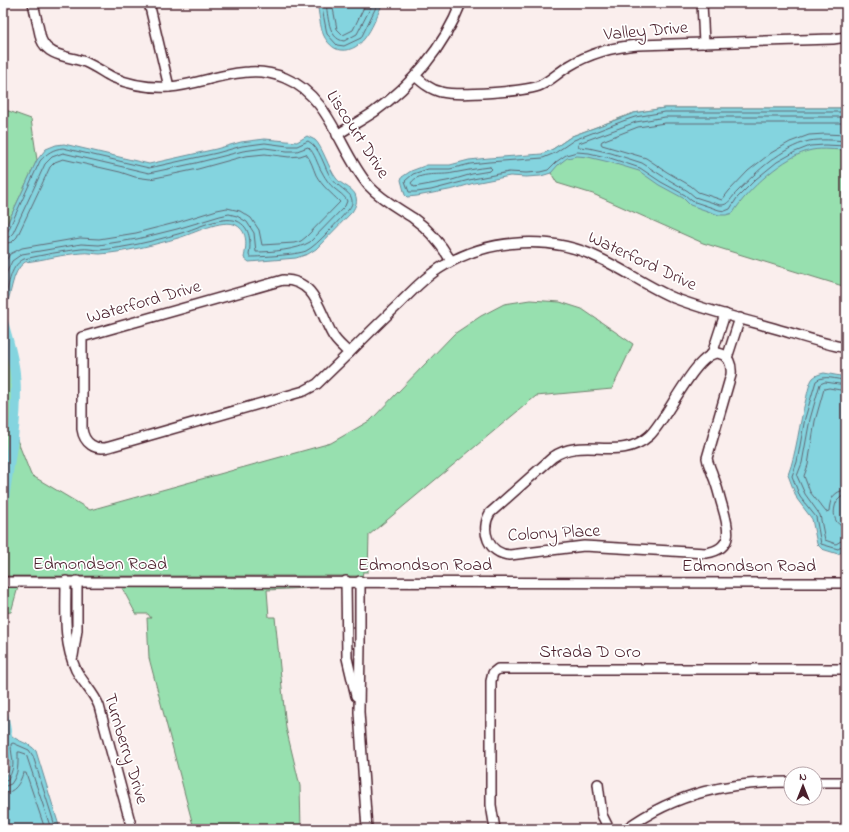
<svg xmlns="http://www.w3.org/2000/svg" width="849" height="832" font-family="'Indie Flower',sans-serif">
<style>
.green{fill:#97e0af;stroke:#70806d}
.water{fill:#84d4df;stroke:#6d8c97}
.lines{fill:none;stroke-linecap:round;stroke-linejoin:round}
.shore{stroke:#616773;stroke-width:1}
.canal{stroke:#84d4df;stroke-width:10}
.minor-casing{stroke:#4a1f2b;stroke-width:12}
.minor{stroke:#fff;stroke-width:9}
.labels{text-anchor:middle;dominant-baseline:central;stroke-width:3.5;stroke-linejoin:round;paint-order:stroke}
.street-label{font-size:18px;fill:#4a1f2b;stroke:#fff}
</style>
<rect width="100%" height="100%" fill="#faeeed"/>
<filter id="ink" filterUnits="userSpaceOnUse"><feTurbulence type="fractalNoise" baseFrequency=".025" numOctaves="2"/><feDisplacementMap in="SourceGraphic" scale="8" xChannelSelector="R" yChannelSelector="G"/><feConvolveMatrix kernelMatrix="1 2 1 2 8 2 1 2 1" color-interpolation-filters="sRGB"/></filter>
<g filter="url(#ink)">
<g class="green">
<polygon points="664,108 846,108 846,287 703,243 593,194 557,183 551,173 542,154 553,149 572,136 634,113"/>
<polygon points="3,109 31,119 37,160 3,233"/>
<polygon points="530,300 560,302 582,309 633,344 612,389 536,396 369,535 368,572 363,572 362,576 3,576 3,322 13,358 15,373 16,393 14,432 31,475 90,510 331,443 371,420 454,334 481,316 504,304"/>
<polygon points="121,586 328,587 267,590 269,617 275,617 286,728 300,786 301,829 194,829 149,658 147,618 151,618 148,614 136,614"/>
<polygon points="3,587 18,587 11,612 3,613"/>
</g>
<g class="water">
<path d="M317,3H383C374,21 365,53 340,50C333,49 327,42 324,36C320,28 319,12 317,3Z"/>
<path d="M664,108H846V150C835,150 823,148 812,150C785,155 747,190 733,213L726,215H719L690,205L683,198L659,185L639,171L609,162L588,157L577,156L567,158L558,165L551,173L541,176L526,177L510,176L474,183L454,189L417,196L407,197L405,195L401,180L402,177L411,171L427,165H450L469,160L489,158L542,154L553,149L572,136L621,118L634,113Z"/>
<path d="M307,136C309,137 313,139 315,140C322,146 329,169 336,178C341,185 351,187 355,194C358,201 356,206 352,212L316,249L308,254L296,258L249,262L244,258C246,247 249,232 236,225C222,218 193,234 178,238C153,245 126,252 100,254C94,254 88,252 82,253C63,254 44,260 25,262C10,272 13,297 3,311V233L37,160L46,149L56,145L64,144L149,164L216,149L241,142L265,139L297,142Z"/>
<path d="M824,373L846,377V489L844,513L846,543L844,551L838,554L822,549L817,544L812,519L797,499L788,475C797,451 799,424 806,399C808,392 809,383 813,378C816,375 820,374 824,373Z"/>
<path d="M11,735C18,742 30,743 36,751L60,829H3V781L9,770L10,763L4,736Z"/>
</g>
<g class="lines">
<g class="shore">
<polyline points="321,3 327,34 337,45 344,46 361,38 378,3"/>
<path d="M326,3C328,15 328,39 344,41L357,34L373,3"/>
<polyline points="332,3 337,29 343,35 353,30 366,3"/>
<polyline points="846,112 665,112 635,117 623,121 574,140 555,153 543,158 489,162 470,164 450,169 428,169 413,174 405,181 409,192 417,192 431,190 473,179 509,172 526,173 540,172 548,170 556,162 566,155 577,152 589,153 610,158 640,168 661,182 685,195 692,201 719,210 725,211 730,209 737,198 756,179 777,162 795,152 810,146 825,145 846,146"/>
<path d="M846,117H665L636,122L579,143L578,145L579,147L589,148L611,153L642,163L664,177L688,191L695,197L720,205C729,206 731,197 738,191C757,171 781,148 809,141C821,139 834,140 846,141"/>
<polyline points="846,123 665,123 638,127 602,141 601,143 602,145 646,158 667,172 691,186 698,192 722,200 729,191 748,171 771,153 790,142 809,135 825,134 846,135"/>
<path d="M490,167L492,169L490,171L472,174L452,180L414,187L411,183C419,171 441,176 453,173C465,171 477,168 490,167Z"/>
<path d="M3,233H6L8,231L40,161C47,153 53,149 63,148L149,168L217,153L242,146L265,143L288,146H297L308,141C320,147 324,167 331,178C336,185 350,193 351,197C353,202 352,205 349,209C339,220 318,245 306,251C296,255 261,257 250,257L249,255C251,243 251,227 237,221C221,215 193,230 178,234C153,241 125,248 100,250C93,250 87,248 81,249C62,251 43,255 24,259C8,267 10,288 3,303"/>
<path d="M3,238L9,237L13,233L45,164L52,157L63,153L149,173L196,163L243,151L265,148L287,151H297L308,147C315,153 317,164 322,172C324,176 326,179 329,183C334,190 344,194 347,201L345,206L310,242C297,250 271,252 256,252L254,233L247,222L237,216L229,214L220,216L177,229L137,239L99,245L81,244L22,254L12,261L5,276L3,287"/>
<path d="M3,244L12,242L17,237L50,167L55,162L63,159L120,172L135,177L150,179L198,169L245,156L265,154L289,157L300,156L306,154C311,160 313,168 316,175C322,186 331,193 340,202L306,237L301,241L294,243L262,245L259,230L251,218L240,211L227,208L217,210L175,223L136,233L99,239L80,238L22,248L10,254L3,265"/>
<path d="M846,380C836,380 825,374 816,381L805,418L797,462L792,476L800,497L816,517L821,544L838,549L843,546L846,545"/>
<polyline points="846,385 825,382 820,384 810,419 802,463 797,476 805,494 820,515 825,540 836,544 841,541 846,540"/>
<path d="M846,391L829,388L824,389L815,421L808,465L804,476L810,492L826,512L829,511C830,500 833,491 846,490"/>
<path d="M846,496L841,497L837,501C832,511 833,526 846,527"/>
<path d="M3,782L8,780C17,763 11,760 11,744L13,743L29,750L33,756L56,829"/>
<path d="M3,787L11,784C19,773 18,765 18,752H20L26,754L51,829"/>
<path d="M3,793C15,793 20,783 23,773H26L45,829"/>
</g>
<g class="canal">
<path d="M3,322C8,339 13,356 15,373C19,417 9,463 3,506"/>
<polyline points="3,713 7,736"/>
</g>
<defs>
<g id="minor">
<path d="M33,3L41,39C48,57 69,56 85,62C94,66 103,72 112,77C130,85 149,88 169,87L149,3"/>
<polyline points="702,3 704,43"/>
<path d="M415,76C423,83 431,90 441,92C457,96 526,92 541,85C551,80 559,72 569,66C590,53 613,47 638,45L833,39L846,37"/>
<path d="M169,87C196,85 222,73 249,72C262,71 273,73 285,78C331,97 339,151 369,186C382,200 398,208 413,218C430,230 441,244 451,261"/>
<path d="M337,135C349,127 362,120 374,112C412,85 444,47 461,3"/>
<path d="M283,280C316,280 319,311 332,334C336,342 343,347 349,353L317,384L304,391L109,447C95,451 84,443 82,429V337Z"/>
<path d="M349,353C365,337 382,320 399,304C413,290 427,275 445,265C490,238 552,235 599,258C625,270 648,287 674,298C705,310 738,318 770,327C795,334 820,343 846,348"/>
<path d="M718,353C729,355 732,365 731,375L707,458C708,465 711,469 713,476C717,485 719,495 722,505C728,525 736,549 706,553L584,546L510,555C488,554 480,530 490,513L553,457C582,436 620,462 649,436C667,420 695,353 718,353Z"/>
<polyline points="712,354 725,314"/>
<polyline points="727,358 740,318"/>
<path d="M66,581C66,611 63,642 76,670C83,683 94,693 99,706L132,829"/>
<polyline points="346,581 347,658 356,696"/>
<polyline points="360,581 360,645 359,712 367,829"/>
<polyline points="3,582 846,583"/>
<polyline points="73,656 77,630 77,581"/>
<polyline points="815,782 846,782"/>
<polyline points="598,784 602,815 609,829"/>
<polyline points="495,829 491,805 491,681 493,673 498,669 846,669"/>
<path d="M626,829C677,792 729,782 791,782"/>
</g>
</defs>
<use href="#minor" class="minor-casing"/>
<use href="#minor" class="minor"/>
</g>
</g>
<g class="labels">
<g class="street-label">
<text transform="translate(646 32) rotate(-5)">Valley Drive</text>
<text transform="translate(357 135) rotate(57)">Liscourt Drive</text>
<text transform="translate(642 262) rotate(25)">Waterford Drive</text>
<text transform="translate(144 303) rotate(-16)">Waterford Drive</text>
<text transform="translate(554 534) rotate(-3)">Colony Place</text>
<text x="100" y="565">Edmondson Road</text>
<text x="425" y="566">Edmondson Road</text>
<text x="749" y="567">Edmondson Road</text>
<text x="590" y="653">Strada D Oro</text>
<text transform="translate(125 749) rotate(73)">Turnberry Drive</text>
</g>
</g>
<rect width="849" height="832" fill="none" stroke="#fff" stroke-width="16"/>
<rect x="8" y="8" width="833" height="816" fill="none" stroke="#4a1f2b" stroke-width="1.5" filter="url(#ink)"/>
<g transform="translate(803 786)"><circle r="19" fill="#ffffff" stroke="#b7a5aa"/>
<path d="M0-3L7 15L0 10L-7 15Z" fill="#4a1f2b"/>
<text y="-6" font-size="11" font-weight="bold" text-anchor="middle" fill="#4a1f2b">N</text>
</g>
</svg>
